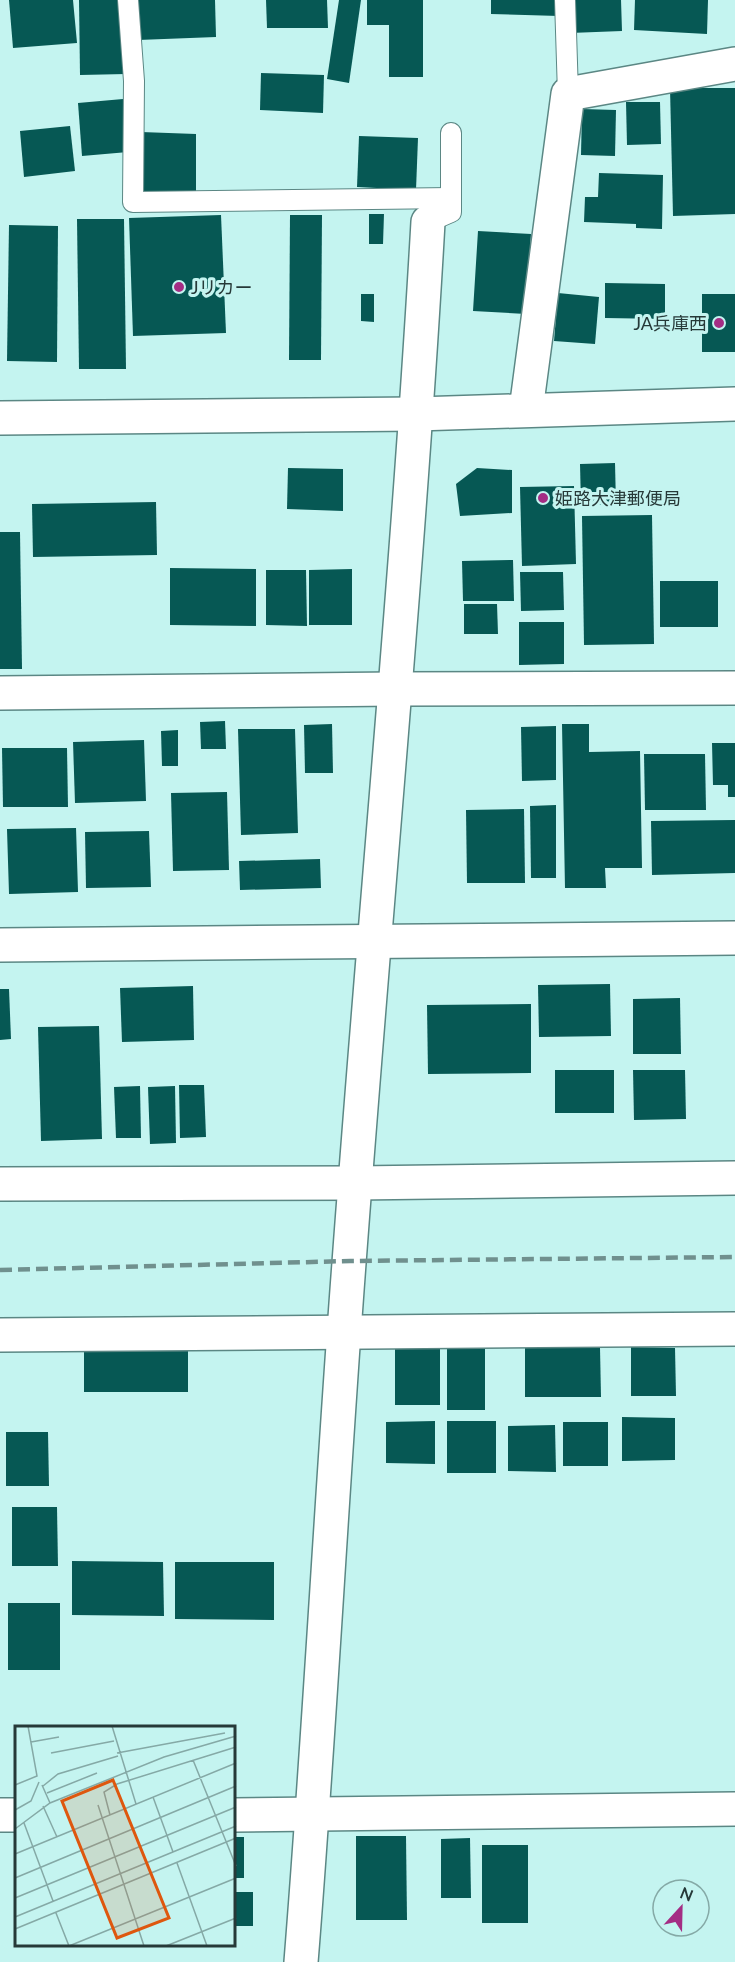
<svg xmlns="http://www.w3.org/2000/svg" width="735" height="1962" font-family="Lato,'Noto Sans JP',sans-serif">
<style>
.building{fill:#065854}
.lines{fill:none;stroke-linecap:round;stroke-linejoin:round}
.service-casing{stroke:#5b8784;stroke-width:22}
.minor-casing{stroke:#5b8784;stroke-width:36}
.tertiary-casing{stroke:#5b8784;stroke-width:36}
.service{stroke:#fff;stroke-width:20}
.minor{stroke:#fff;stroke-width:33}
.tertiary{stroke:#fff;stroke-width:33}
.rail{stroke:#70908e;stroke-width:4.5;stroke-dasharray:12 6;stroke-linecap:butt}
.poi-dot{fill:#a42d84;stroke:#c4f4f0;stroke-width:2}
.labels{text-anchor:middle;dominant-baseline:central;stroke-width:6;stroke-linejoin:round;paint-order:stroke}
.poi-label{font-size:18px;fill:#263938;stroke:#c4f4f0;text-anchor:start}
.inset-road{fill:none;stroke:#85a9a6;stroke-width:1.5}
.view{fill:#de570e;fill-opacity:0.15;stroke:#de570e;stroke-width:3}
.inset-edge{fill:none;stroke:#263938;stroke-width:3}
</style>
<rect width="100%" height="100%" fill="#c4f4f0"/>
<g class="building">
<polygon points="9,0 73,0 77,43 13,48"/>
<polygon points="79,0 124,0 126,74 80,75"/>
<polygon points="136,0 215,0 216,37 138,40"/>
<polygon points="266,0 327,0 328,28 267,28"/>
<polygon points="339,0 361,0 349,83 327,79"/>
<polygon points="367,0 423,0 423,77 389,77 389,25 367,25"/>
<polygon points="491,0 560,0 559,16 491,14"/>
<polygon points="569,0 621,0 622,31 570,33"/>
<polygon points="635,0 708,0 707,34 634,30"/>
<polygon points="261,73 324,75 323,113 260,110"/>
<polygon points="670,88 735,88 735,214 673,216"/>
<polygon points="123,99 128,152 82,156 78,103"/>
<polygon points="626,102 660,102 661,144 627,145"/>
<polygon points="582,109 616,110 615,156 581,155"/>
<polygon points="70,126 75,171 24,177 20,131"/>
<polygon points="141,132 196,134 196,191 140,191"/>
<polygon points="359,136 418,138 416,190 357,187"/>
<polygon points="599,173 663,175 662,229 636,228 636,224 584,222 585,197 598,197"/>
<polygon points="369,214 384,214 383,244 369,244"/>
<polygon points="221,215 226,333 133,336 129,218"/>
<polygon points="290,215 322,215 321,360 289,360"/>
<polygon points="77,219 124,219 126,369 79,369"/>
<polygon points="9,225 58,226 57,362 7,361"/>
<polygon points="478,231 531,234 526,314 473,311"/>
<polygon points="605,283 665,284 665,319 605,318"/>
<polygon points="558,293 599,297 595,344 554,341"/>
<polygon points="361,294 374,294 374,322 361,321"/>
<rect x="702" y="294" width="33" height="58"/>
<polygon points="615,463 616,505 581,505 580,464"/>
<polygon points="288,468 343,469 343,511 287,509"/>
<polygon points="477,468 512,470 512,513 460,516 456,484"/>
<polygon points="574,486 576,564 522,566 520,487"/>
<polygon points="156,502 157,555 33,557 32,504"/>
<polygon points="652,515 654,644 584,645 582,516"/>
<polygon points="0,532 20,532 22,669 0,669"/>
<polygon points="513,560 514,601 463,601 462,561"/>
<polygon points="170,568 256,569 256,626 170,625"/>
<polygon points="352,569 352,625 309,625 309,570"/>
<polygon points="266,570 306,570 307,626 266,625"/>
<polygon points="520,572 563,572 564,610 521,611"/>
<rect x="660" y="581" width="58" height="46"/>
<polygon points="464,604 497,604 498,634 464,634"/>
<polygon points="519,622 564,622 564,664 519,665"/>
<polygon points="225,721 226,749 201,749 200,722"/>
<polygon points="332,724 333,773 305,773 304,725"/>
<polygon points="562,724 589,724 589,752 640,751 642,868 605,868 606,888 565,888"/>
<polygon points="556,726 556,780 522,781 521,727"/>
<polygon points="238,729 295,729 298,833 241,835"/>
<polygon points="178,730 178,766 162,766 161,731"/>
<polygon points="144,740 146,801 75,803 73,742"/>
<polygon points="712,743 735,743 735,797 728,797 728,785 713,785"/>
<polygon points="2,748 67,748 68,807 3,807"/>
<polygon points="644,754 705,754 706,810 645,810"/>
<polygon points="227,792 229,870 173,871 171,793"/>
<polygon points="556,805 556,878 531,878 530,806"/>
<polygon points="524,809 525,883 467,883 466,810"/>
<polygon points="735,820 735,873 652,875 651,821"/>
<polygon points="76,828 78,892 9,894 7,829"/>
<polygon points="149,831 151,887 86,888 85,832"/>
<polygon points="320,859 321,888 240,890 239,861"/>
<polygon points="610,984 611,1036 539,1037 538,985"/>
<polygon points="193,986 194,1040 122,1042 120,988"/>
<polygon points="0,989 9,989 11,1039 0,1040"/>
<polygon points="680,998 681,1054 633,1054 633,999"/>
<polygon points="531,1004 531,1073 428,1074 427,1005"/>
<polygon points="99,1026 102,1139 41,1141 38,1027"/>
<rect x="555" y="1070" width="59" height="43"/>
<polygon points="633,1070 685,1070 686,1119 634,1120"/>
<polygon points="179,1085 204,1085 206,1137 180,1138"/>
<polygon points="140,1086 141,1138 116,1138 114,1087"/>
<polygon points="175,1086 176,1143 150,1144 148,1087"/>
<rect x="395" y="1345" width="45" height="60"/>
<rect x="447" y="1345" width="38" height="65"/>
<polygon points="631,1347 675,1348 676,1396 631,1396"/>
<polygon points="525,1348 600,1348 601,1397 525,1397"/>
<rect x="84" y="1350" width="104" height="42"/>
<polygon points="622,1417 675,1418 675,1460 622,1461"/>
<polygon points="435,1421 435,1464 386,1463 386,1422"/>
<rect x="447" y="1421" width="49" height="52"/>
<rect x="563" y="1422" width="45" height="44"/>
<polygon points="555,1425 556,1472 508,1471 508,1426"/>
<polygon points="6,1432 48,1432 49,1486 6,1486"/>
<polygon points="12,1507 57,1507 58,1566 12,1566"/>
<polygon points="72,1561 163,1562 164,1616 72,1615"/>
<polygon points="175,1562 274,1562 274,1620 175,1619"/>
<rect x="8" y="1603" width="52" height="67"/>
<polygon points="356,1836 406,1836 407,1920 356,1920"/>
<rect x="234" y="1837" width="10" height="41"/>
<polygon points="470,1838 471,1898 441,1898 441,1839"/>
<rect x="482" y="1845" width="46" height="78"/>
<rect x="234" y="1892" width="19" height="34"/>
</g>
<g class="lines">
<defs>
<g id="service">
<polyline points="128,0 134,81 133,202 451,198"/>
<polyline points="565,0 568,94"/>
<polyline points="428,222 451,212 451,133"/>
</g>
<g id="minor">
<polyline points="526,410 568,94 735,64"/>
<polyline points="0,693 395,689 735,688"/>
<polyline points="0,945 735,938"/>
<polyline points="0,1184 356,1183 735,1178"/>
<polyline points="0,1335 735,1329"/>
<polyline points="0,1815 16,1815"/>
<polyline points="234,1815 735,1809"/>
</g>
<g id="tertiary">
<polyline points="0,418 417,414 735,404"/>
<path d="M301,1962C318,1752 329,1542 344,1332C370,962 407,592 428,222"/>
</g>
</defs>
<use href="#service" class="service-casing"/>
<use href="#minor" class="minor-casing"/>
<use href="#tertiary" class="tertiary-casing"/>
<use href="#service" class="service"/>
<use href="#minor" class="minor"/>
<use href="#tertiary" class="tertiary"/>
<polyline class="rail" points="0,1270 350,1261 735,1257"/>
</g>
<g class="poi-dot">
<circle cx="179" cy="287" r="6"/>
<circle cx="719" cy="323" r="6"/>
<circle cx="543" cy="498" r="6"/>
</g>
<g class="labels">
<g class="poi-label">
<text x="191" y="287">Jリカー</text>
<text x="707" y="323" text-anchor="end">JA兵庫西</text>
<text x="555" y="498">姫路大津郵便局</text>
</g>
</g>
<g transform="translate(15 1726)">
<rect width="220" height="220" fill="#c4f4f0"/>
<path class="inset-road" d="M97,0L121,78M16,16L44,11M36,27L99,15M102,27L210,7M178,34L221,140M0,59L22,50L13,0M27,59L35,77M28,60L43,48L103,30M32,67L82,47M138,71L158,126M83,79L129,220M28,80L42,111M0,84L16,75L24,56M95,89L89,66L102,58L221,21M9,97L38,175M0,103L35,77L149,31L221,10M0,128L221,37M162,137L192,220M0,152L221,60M0,172L221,81M41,187L54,220L221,152M0,191L221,100M0,203L221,112M151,220L221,192"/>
<path class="view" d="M98,54L154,192L102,212L47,75Z"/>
<rect width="220" height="220" class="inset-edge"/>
</g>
<g transform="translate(681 1908) rotate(22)"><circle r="28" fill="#c4f4f0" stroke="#85a9a6" stroke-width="1.5"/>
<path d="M0-4.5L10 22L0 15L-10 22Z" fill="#a42d84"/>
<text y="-9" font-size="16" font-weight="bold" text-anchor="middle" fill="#263938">N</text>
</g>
</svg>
